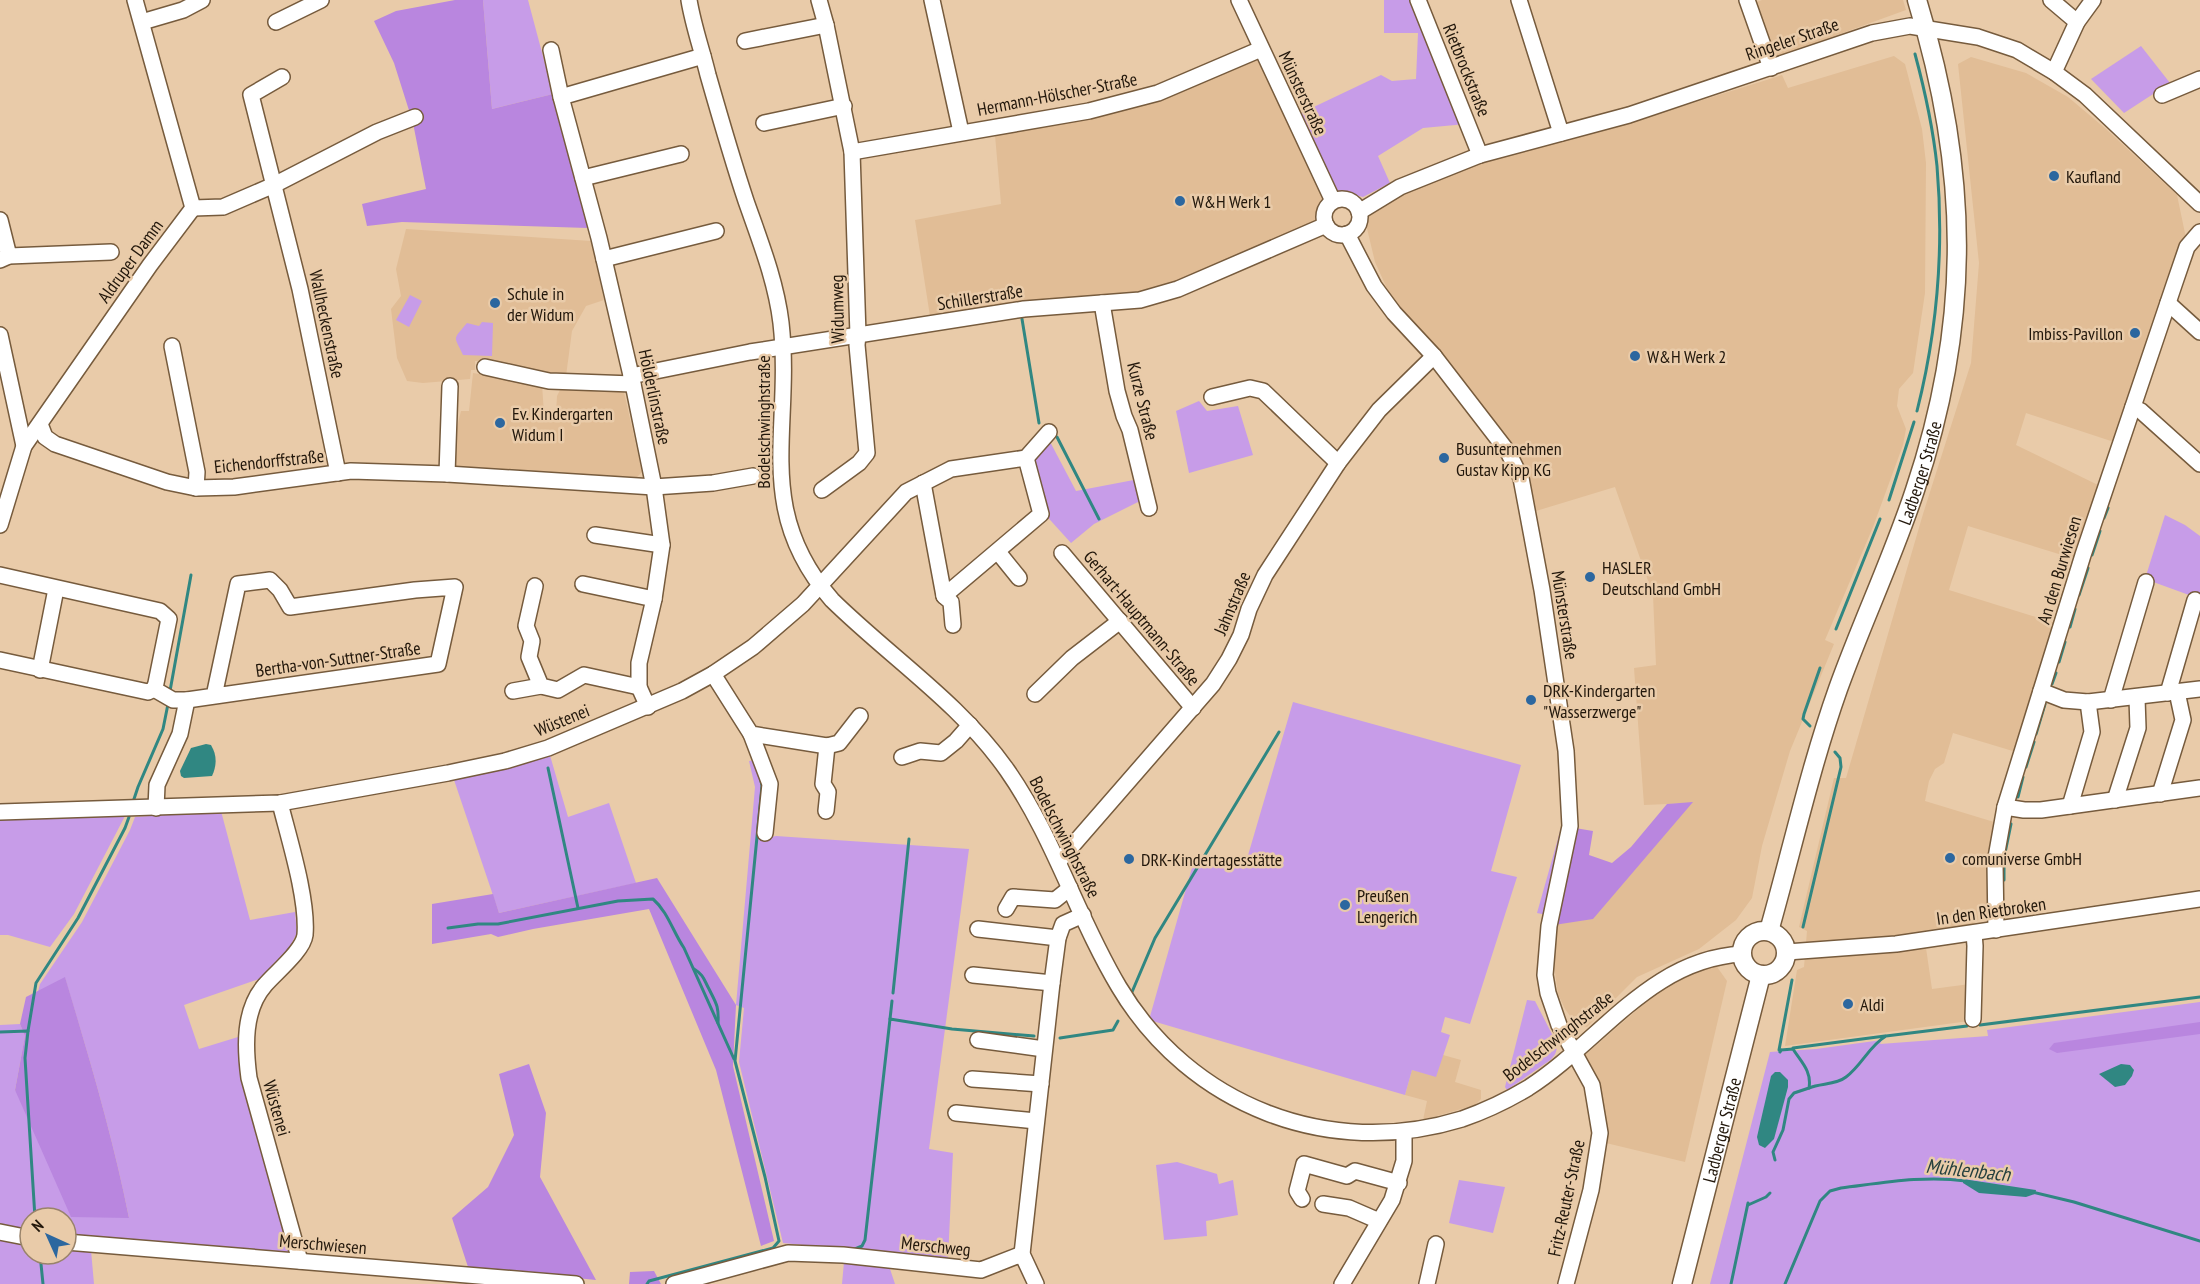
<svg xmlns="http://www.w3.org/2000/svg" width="2200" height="1284" font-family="'PT Sans Narrow',sans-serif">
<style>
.built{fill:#e1bd96}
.green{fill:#c79ce8}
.forest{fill:#b986df}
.water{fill:#308782}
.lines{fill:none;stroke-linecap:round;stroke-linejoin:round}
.stream{stroke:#308782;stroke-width:3}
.minor-casing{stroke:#765b3d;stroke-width:18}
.major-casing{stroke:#765b3d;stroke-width:21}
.minor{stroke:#fff;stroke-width:15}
.major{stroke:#fff;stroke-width:18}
.poi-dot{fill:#2c679f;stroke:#e9cba9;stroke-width:2}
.labels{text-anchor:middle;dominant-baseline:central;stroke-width:5;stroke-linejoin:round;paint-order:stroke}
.street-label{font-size:18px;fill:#22170b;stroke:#e9cba9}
.poi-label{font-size:18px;fill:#22170b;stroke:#e9cba9;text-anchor:start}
.water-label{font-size:20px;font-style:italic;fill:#25403e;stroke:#e9cba9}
</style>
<rect width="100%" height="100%" fill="#e9cba9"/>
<g class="built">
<polygon points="1762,0 1903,0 1906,10 1768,60 1748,5"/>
<polygon points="1258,51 1325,193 1321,204 1322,223 1157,291 932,329 915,220 1001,204 995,135 1158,96"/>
<polygon points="1894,56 1905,64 1922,129 1926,163 1925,293 1913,373 1899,389 1897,406 1906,429 1903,445 1873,527 1825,640 1834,644 1790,751 1762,846 1752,898 1736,920 1699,949 1637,977 1587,1027 1576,1024 1565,1009 1558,994 1553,959 1554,925 1692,803 1644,805 1634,668 1656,665 1653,595 1615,487 1536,511 1519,452 1451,367 1390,295 1375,262 1364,216 1409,189 1481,159 1561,136 1661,113 1782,75 1788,88"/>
<polygon points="1971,57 2026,73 2068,97 2106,129 2177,195 2186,238 2114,442 2026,413 2016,445 2098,485 2075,559 1968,526 1949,590 2055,623 2016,752 1953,733 1944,763 1935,769 1929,781 1925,801 1994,822 1989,869 1989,912 1969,927 1964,942 1926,948 1932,989 1970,984 1969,1021 1785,1046 1797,970 1804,967 1807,931 1799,927 1834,778 1846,778 1923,514 1971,363 1979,263 1958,64"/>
<polygon points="406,229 591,241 604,300 586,306 572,331 566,376 482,358 480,361 475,361 475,370 471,370 470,379 423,383 407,381 397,358 391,309 401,296 396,269"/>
<polygon points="473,373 542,384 544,414 556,414 557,396 561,388 624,392 642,472 637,477 459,470 454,466 455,428 457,427 461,411 469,411"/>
<polygon points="1715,964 1727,981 1685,1162 1606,1143 1584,1056 1660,990 1693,971"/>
<polygon points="1443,1055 1461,1060 1455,1082 1481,1090 1481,1099 1475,1105 1423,1120 1427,1101 1405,1095 1412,1070 1425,1073"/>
</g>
<g class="green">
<polygon points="483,0 528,0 553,94 492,109"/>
<polygon points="1384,0 1416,0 1466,124 1423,128 1378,156 1390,183 1363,197 1338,191 1299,114 1381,75 1392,81 1416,79 1418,33 1384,33"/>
<polygon points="2141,46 2170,83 2124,113 2091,79"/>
<polygon points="410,295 422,301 409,327 396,320"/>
<path d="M482,322L493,323L492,356L463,355C454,335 452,341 467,323L479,326Z"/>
<polygon points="1199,401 1207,411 1238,406 1253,455 1189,473 1176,411"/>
<polygon points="1048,438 1076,491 1139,479 1144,499 1094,524 1071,543 1042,511 1029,459"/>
<polygon points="2165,515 2185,525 2200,536 2200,599 2145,579"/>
<polygon points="1293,702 1521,765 1491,871 1517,877 1470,1024 1445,1017 1441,1032 1450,1035 1436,1077 1412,1070 1405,1095 1149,1020 1195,857 1244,869"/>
<polygon points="549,752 568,817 609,803 636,883 499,913 453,777"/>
<polygon points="756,760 765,784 760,840 776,836 969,849 929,1149 953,1153 948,1259 783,1243 739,1062 744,1008 736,1005 755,787 749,761"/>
<path d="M221,811L250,920L295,912L297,933L289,948L259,979L184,1005L199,1049L238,1037L243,1074L294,1257L66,1237V1218H30V1233L0,1226V1025L20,1024L25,1036L15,1090L129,1218C113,1137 89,1057 65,978L38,992L40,984L82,922L130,830L135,817Z"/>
<polygon points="125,816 74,914 50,947 8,935 0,935 0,819"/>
<polygon points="1561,828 1561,840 1547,915 1537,913"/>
<path d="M1527,1000L1535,1001L1557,1044C1557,1052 1555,1056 1549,1061L1507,1090L1505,1087Z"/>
<polygon points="2200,1002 2200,1284 1710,1284 1770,1052 1816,1049 1882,1040 1880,1044 1988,1036 1987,1030"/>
<polygon points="1177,1162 1217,1174 1219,1184 1233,1180 1238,1215 1206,1221 1207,1236 1164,1240 1156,1165"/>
<polygon points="1459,1180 1505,1187 1493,1233 1449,1223"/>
<polygon points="0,1237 30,1243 30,1254 66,1254 66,1247 91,1250 94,1284 0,1284"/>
<polygon points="844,1262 889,1266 895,1284 842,1284"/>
</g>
<g class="forest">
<polygon points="455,0 483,0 492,109 553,94 588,228 402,222 367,226 362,204 426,189 413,123 394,63 374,21 396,11"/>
<polygon points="1693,802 1593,919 1554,925 1575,828 1593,831 1589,855 1612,863 1631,847 1667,804"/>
<polygon points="657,878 736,1005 733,1066 774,1241 761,1246 716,1070 649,909 533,929 498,937 491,934 432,944 432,904 493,894 499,913"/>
<path d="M65,977C89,1057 113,1137 129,1218L71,1217L15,1090L25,1036L20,1024L26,997Z"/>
<polygon points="2200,1022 2200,1034 2057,1053 2049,1049 2054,1043"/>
<polygon points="529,1064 546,1113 540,1177 596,1280 468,1267 452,1218 488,1187 514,1135 499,1074"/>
<polygon points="654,1271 661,1284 629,1284 630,1272"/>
</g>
<g class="water">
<path d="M206,744L211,745C217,755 217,765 212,776L184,778L181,776L180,771L191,748Z"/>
<polygon points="2121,1064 2130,1065 2134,1070 2132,1076 2125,1085 2115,1087 2099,1074"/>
<polygon points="1775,1072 1780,1072 1788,1080 1788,1087 1774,1139 1765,1148 1759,1145 1757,1137 1771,1076"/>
<polygon points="1963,1179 2036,1190 2035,1194 2026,1197 1979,1193 1963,1183"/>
</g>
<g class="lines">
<g class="stream">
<path d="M1915,54C1925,91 1933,128 1937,166C1944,248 1937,332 1917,411"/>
<polyline points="1022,319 1039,423"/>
<polyline points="1057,437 1099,519"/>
<polyline points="1889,500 1914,422"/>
<polyline points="2104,518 2108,508"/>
<polyline points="2092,555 2100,531"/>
<polyline points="2079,595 2088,568"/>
<polyline points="2070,627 2075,609"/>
<polyline points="1836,629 1880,519"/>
<polyline points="2059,662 2065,642"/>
<polyline points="2052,684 2056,673"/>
<polyline points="170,691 191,575"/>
<polyline points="1810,726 1803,719 1804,714 1820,668"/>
<polyline points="2036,734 2045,704"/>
<polyline points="2026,767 2034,742"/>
<polyline points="548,768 578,908"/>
<polyline points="2018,797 2023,777"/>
<polyline points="133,802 138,787 163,729 168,704"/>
<polyline points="2005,853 2011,824"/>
<polyline points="2004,880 2004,863"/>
<polyline points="1803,927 1841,767 1840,758 1835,752"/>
<path d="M448,928L478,924H498L618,901L653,899C668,912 673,932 684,948L734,1059"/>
<path d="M694,969C704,975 704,980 709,989C716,1003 719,1006 718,1023"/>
<polyline points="1132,992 1155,938 1279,732"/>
<polyline points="893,993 909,839"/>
<polyline points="890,1019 892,1001"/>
<polyline points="1980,1025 2200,997"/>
<polyline points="28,1031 36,983 78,918 125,828 129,817"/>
<polyline points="0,1032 28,1031 25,1058 35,1218"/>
<polyline points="1060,1038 1113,1030 1118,1021"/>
<polyline points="1793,1048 1885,1036"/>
<polyline points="1780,1052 1781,1050 1779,1050 1792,980"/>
<path d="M1809,1088C1821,1083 1836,1085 1846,1077C1862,1065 1869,1046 1886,1036L1967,1026"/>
<path d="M1775,1160L1773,1152L1783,1130L1789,1099L1794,1093L1809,1088C1812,1071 1801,1062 1793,1049L1781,1050"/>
<polyline points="2032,1192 2074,1202 2200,1241"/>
<polyline points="1748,1205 1766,1197 1770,1193"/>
<polyline points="855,1249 862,1246 865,1240 890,1019 952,1029 1034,1036"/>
<polyline points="40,1254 43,1284"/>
<polyline points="647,1284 649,1281 773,1248 779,1241 765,1177 735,1061 762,786 760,776"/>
<polyline points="1731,1284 1748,1203"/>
<path d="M1785,1284L1820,1201L1830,1191L1841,1188C1882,1183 1924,1175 1966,1181"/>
</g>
<defs>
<g id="minor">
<path d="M689,0C693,25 702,50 708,75C720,117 732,159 746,201C760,241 776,281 781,323C793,429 752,508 832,600C890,657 960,703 1007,770C1054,837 1077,917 1119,987C1190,1106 1329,1160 1462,1119C1485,1111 1508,1100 1528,1088C1600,1042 1650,959 1742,954"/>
<polyline points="819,0 826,25 852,152 858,335 857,345 867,453 859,463 822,490"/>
<polyline points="932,0 961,132"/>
<polyline points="1239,0 1333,201"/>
<polyline points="1418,0 1480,155"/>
<polyline points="1519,0 1561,133"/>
<polyline points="1747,0 1771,68"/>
<polyline points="2051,0 2077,22"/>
<polyline points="142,22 183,10 202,0"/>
<polyline points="276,22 321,0"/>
<polyline points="745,41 826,25"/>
<polyline points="551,50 561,97 599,238 633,384 654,487 662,545 654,599 639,663 639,687 648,707"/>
<polyline points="2054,72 2077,22 2093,0"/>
<polyline points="282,77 251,95 300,289 338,473"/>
<polyline points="2162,95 2200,79"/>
<polyline points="561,97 703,56"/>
<polyline points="764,123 844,106"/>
<polyline points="852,152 1089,111 1158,93 1261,49"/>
<polyline points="583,178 681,154"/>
<circle cx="1342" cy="217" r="18"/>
<polyline points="193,208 223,207 274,185 377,132 415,117"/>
<polyline points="1359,212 1400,187 1480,155 1629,115 1872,33 1910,26 1978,37 2017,50 2054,72 2085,95 2200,204"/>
<polyline points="0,220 9,256"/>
<polyline points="1347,234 1374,286 1394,313 1434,356 1508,452 1521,478 1542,590 1566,751 1570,826 1549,926 1545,975 1548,993 1559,1025 1592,1085 1600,1133 1591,1190 1566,1284"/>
<polyline points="604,259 716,231"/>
<polyline points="0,260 9,256 111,252"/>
<polyline points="1102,303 1117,391 1124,416 1130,430 1149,508"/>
<polyline points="2168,303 2200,332"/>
<polyline points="0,335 24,446"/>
<polyline points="172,346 197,472 196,488"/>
<polyline points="485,367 549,381 633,384"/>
<polyline points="631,376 750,352 1024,309 1140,300 1178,289 1326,225"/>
<polyline points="1212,397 1250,388 1263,391 1338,463"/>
<polyline points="2133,407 2141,411 2200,464"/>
<polyline points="40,424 45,437 55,444 167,482 196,488 234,487 351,471 447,474 654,487 713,483 753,476"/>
<polyline points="447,474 450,386"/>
<polyline points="923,483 944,596 1041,514 1026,458"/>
<polyline points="0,525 24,446 150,265 193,208 135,0"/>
<polyline points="595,535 662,545"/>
<polyline points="998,552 1019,578"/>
<polyline points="1062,553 1193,708"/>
<polyline points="0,575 160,611 169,619 156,683 154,689 148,692 0,660"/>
<polyline points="583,584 654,599"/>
<polyline points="535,586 526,626 532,641 529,657 541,686 558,690 584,675 639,687"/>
<polyline points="944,596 951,602 953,625"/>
<polyline points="40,670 56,589"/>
<polyline points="713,674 751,734 827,746 839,743 860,716"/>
<polyline points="154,689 173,700 187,700 438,664 455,587 415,590 290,607 280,590 270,580 238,584 214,696"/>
<polyline points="513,691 541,686"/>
<polyline points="2041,691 2064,700 2088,702 2200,689"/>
<polyline points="2168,693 2195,600"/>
<polyline points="1035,694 1072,658 1120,621"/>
<polyline points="2111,700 2146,582"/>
<polyline points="751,734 770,784 765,833"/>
<polyline points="902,757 920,751 941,753 956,741 970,725"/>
<polyline points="2160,794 2183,720 2177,692"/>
<polyline points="2115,800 2138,728 2137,698"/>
<path d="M280,803C289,839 308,899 305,935C303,951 275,973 265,985C243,1010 245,1048 249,1078L300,1261"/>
<polyline points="2070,806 2092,732 2088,702"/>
<polyline points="2005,807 2024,810 2041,810 2200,788"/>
<polyline points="156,808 157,785 180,734 187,700"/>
<polyline points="826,811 828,792 823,784 827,746"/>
<polyline points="0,812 280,803 448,773 505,761 548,748 682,691 713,674 753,647 803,604 906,492 951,469 1026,458 1049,432"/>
<polyline points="1059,861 1213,684 1229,659 1241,635 1249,609 1265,575 1338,463 1379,410 1434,356"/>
<polyline points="1006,909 1013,897 1055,900 1070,888"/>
<polyline points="978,929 1058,938"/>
<polyline points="1996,930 1995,863 2005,807 2083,555 2174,285 2187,247 2200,232"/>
<polyline points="1787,952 1896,944 2200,899"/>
<polyline points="973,975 1052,983"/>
<polyline points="1973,1019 1975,946 1974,933"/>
<polyline points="978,1040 1044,1049"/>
<polyline points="972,1079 1041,1084"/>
<polyline points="956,1113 1036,1121"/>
<polyline points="1302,1199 1297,1191 1304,1164 1347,1176 1355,1171 1399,1183"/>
<polyline points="1323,1204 1349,1208 1379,1221"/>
<polyline points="0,1232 30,1238"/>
<polyline points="66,1242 576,1284"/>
<polyline points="674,1284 788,1253 843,1255 981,1270 1022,1254"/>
<polyline points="1036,1284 1022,1254 1052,983 1058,938 1063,924 1083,915"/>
<polyline points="1342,1284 1392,1200 1404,1161 1404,1132"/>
<polyline points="1427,1284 1436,1244"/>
</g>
<g id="major">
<circle cx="1764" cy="953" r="22"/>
<path id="s1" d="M1769,931C1792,850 1810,768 1838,689C1862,622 1893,557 1915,490C1972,321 1969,169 1917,0"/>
<path id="s2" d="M1682,1284L1761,975"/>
</g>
</defs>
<use href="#minor" class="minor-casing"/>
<use href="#major" class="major-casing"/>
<use href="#minor" class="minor"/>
<use href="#major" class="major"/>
</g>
<g class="poi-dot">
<circle cx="2054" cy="176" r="6"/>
<circle cx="1180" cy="201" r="6"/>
<circle cx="495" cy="303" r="6"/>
<circle cx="2135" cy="333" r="6"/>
<circle cx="1635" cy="356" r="6"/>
<circle cx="500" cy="423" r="6"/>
<circle cx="1444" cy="458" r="6"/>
<circle cx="1590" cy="577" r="6"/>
<circle cx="1531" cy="700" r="6"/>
<circle cx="1950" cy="858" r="6"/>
<circle cx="1129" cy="859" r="6"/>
<circle cx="1345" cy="905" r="6"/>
<circle cx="1848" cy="1004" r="6"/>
</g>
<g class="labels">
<g class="street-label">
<text transform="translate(1792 39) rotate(-19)">Ringeler Straße</text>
<text transform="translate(1467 70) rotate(68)">Rietbrockstraße</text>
<text transform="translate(1303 93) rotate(65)">Münsterstraße</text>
<text transform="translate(1057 94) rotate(-11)">Hermann-Hölscher-Straße</text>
<text transform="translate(130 261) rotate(-54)">Aldruper Damm</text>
<text transform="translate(980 297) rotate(-9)">Schillerstraße</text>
<text transform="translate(837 309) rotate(-91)">Widumweg</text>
<text transform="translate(327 324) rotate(78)">Wallheckenstraße</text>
<text transform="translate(655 397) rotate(78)">Hölderlinstraße</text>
<text transform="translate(1143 401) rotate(76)">Kurze Straße</text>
<text transform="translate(763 422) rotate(-90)">Bodelschwinghstraße</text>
<text transform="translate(269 461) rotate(-6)">Eichendorffstraße</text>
<text stroke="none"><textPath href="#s1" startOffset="483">Ladberger Straße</textPath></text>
<text transform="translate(2059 570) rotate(-73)">An den Burwiesen</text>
<text transform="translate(1232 603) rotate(-67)">Jahnstraße</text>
<text transform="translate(1565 615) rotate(81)">Münsterstraße</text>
<text transform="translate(1142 618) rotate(50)">Gerhart-Hauptmann-Straße</text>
<text transform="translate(338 659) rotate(-8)">Bertha-von-Suttner-Straße</text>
<text transform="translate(562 720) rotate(-22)">Wüstenei</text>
<text transform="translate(1065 837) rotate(63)">Bodelschwinghstraße</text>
<text transform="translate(1991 911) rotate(-8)">In den Rietbroken</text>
<text transform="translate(1558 1036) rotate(-38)">Bodelschwinghstraße</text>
<text transform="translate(277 1108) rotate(74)">Wüstenei</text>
<text stroke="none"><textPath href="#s2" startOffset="159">Ladberger Straße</textPath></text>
<text transform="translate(1566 1198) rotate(-78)">Fritz-Reuter-Straße</text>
<text transform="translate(323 1244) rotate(5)">Merschwiesen</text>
<text transform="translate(936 1246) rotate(6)">Merschweg</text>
</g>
<g class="poi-label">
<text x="2066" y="176">Kaufland</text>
<text x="1192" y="201">W&amp;H Werk 1</text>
<text x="507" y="293">Schule in<tspan x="507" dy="21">der Widum</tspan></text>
<text x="2123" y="333" text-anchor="end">Imbiss-Pavillon</text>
<text x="1647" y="356">W&amp;H Werk 2</text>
<text x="512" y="413">Ev. Kindergarten<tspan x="512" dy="21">Widum I</tspan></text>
<text x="1456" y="448">Busunternehmen<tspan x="1456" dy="21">Gustav Kipp KG</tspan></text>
<text x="1602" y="567">HASLER<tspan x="1602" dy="21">Deutschland GmbH</tspan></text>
<text x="1543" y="690">DRK-Kindergarten<tspan x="1543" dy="21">"Wasserzwerge"</tspan></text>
<text x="1962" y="858">comuniverse GmbH</text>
<text x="1141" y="859">DRK-Kindertagesstätte</text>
<text x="1357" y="895">Preußen<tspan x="1357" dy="21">Lengerich</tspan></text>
<text x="1860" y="1004">Aldi</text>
</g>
<g class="water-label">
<text transform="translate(1968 1170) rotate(6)">Mühlenbach</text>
</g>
</g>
<g transform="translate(48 1236) rotate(315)"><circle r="28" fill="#e9cba9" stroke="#99836a" stroke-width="1.5"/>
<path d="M0-4.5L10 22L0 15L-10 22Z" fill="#2c679f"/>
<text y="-9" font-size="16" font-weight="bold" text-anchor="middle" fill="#22170b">N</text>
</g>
</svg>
